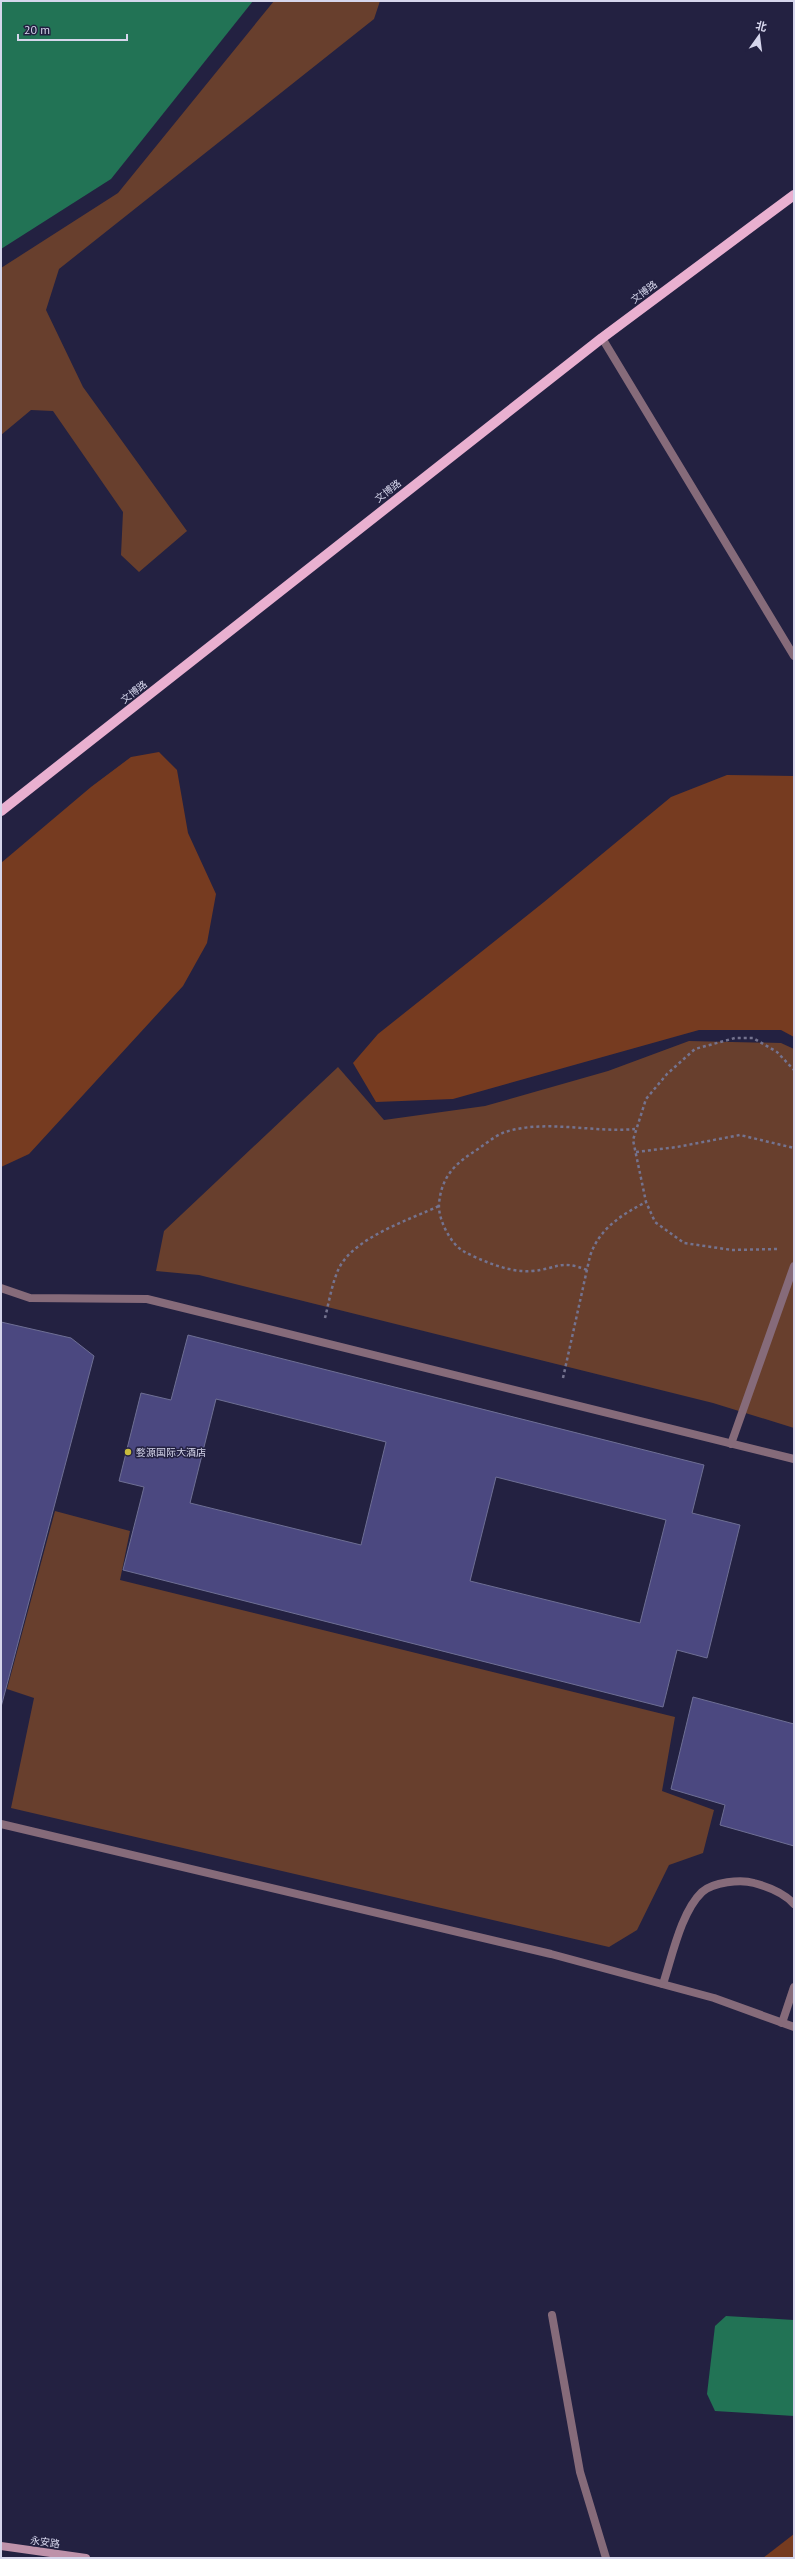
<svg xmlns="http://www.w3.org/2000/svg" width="795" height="2559" font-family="'PT Sans','Noto Sans SC',sans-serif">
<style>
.green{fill:#683f2d}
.forest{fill:#763b20}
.water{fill:#227355}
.building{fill:#4b4880;stroke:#6e6f94;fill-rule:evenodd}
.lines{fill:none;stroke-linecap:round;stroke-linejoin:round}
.path{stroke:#74738f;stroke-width:2.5;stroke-dasharray:3 3;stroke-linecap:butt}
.lane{stroke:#866b7a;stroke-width:8}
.street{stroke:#866b7a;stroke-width:8}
.secondary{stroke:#be92aa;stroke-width:8}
.primary{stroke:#e9b0d0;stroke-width:10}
.poi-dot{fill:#c7bb3c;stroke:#232141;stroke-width:1.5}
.labels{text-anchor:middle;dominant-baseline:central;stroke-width:3;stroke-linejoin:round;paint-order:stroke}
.street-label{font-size:10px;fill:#d6d6ec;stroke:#232141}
.poi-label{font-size:10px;fill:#d6d6ec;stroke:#232141;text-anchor:start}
</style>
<rect width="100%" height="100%" fill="#232141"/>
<g class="green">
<polygon points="274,1 380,1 374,19 59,269 46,310 83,387 187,531 139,572 121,555 123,512 53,411 31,410 1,435 1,268 118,193"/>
<polygon points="689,1041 781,1043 794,1049 794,1428 713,1403 199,1275 156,1271 164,1231 338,1067 384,1120 485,1106 608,1071"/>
<polygon points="55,1511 130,1531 120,1580 675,1717 662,1791 714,1810 703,1853 669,1865 637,1930 609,1947 11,1808 34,1698 7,1689"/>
</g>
<g class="forest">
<polygon points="159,752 177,770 188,833 216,894 207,943 183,986 29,1154 1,1167 1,863 91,787 131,757"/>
<polygon points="727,775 794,776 794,1037 781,1030 699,1030 453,1099 376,1102 353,1063 378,1034 544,902 671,797"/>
<polygon points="794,2534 794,2558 763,2558"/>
</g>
<g class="water">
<polygon points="1,1 253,1 111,179 1,249"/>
<polygon points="726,2316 794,2320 794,2416 715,2411 707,2394 715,2326"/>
</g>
<g class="building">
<polygon points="1,1322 71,1338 94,1356 1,1707"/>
<path d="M188,1335L704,1465L692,1513L740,1525L707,1658L677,1650L663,1707L123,1570L144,1487L119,1481L141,1393L171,1400ZM216,1399L386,1442L361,1545L190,1503ZM496,1477L666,1520L640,1623L470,1581Z"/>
<polygon points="693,1697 794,1724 794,1846 720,1825 725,1805 671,1789"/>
</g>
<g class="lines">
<g class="path">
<polyline points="636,1152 677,1147 740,1135 794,1148"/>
<polyline points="777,1249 732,1250 684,1243 655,1222 646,1202 633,1140 646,1099 667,1074 695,1049 735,1038 753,1038 777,1052 794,1070"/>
<path d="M587,1270C560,1259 557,1269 532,1271C510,1273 482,1261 463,1251C450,1243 438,1219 439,1204C441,1180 452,1166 472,1153C482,1147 494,1136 505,1132C546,1119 593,1133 635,1129"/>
<path d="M325,1318C329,1302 332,1283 339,1268C355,1237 409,1220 439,1206"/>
<path d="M563,1378L590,1256C599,1229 621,1215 646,1202"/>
</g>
<g class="lane">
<polyline points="1,1288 30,1298 147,1299 794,1459"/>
<polyline points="731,1444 794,1266"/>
<path d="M663,1984C672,1957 681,1912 702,1892C713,1882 741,1879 754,1883C769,1887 784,1893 794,1904"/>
<polyline points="782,2023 794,1987"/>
</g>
<g class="street">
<polyline points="602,338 794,656"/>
<polyline points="1,1824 551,1954 714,1998 794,2027"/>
<polyline points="552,2315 580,2472 606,2558"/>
</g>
<polyline class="secondary" points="1,2546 86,2558"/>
<polyline class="primary" points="1,811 602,338 794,195"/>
</g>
<circle class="poi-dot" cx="128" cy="1452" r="4"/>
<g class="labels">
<g class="street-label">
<text transform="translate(644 292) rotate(-37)">文博路</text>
<text transform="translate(388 491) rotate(-38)">文博路</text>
<text transform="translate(134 692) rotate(-38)">文博路</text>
<text transform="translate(45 2542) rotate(8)">永安路</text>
</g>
<g class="poi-label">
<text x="136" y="1452">婺源国际大酒店</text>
</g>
</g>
<rect width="795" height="2559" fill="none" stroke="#d6d6ec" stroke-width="4"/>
<g transform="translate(759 36) rotate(14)" stroke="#232141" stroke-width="3" paint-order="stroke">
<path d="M0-3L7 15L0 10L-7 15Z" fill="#d6d6ec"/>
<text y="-6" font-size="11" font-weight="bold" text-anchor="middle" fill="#d6d6ec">北</text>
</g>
<path d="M18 34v6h109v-6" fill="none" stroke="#d6d6ec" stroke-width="2"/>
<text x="24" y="34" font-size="12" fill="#d6d6ec" stroke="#232141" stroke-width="3" paint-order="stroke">20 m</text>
</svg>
